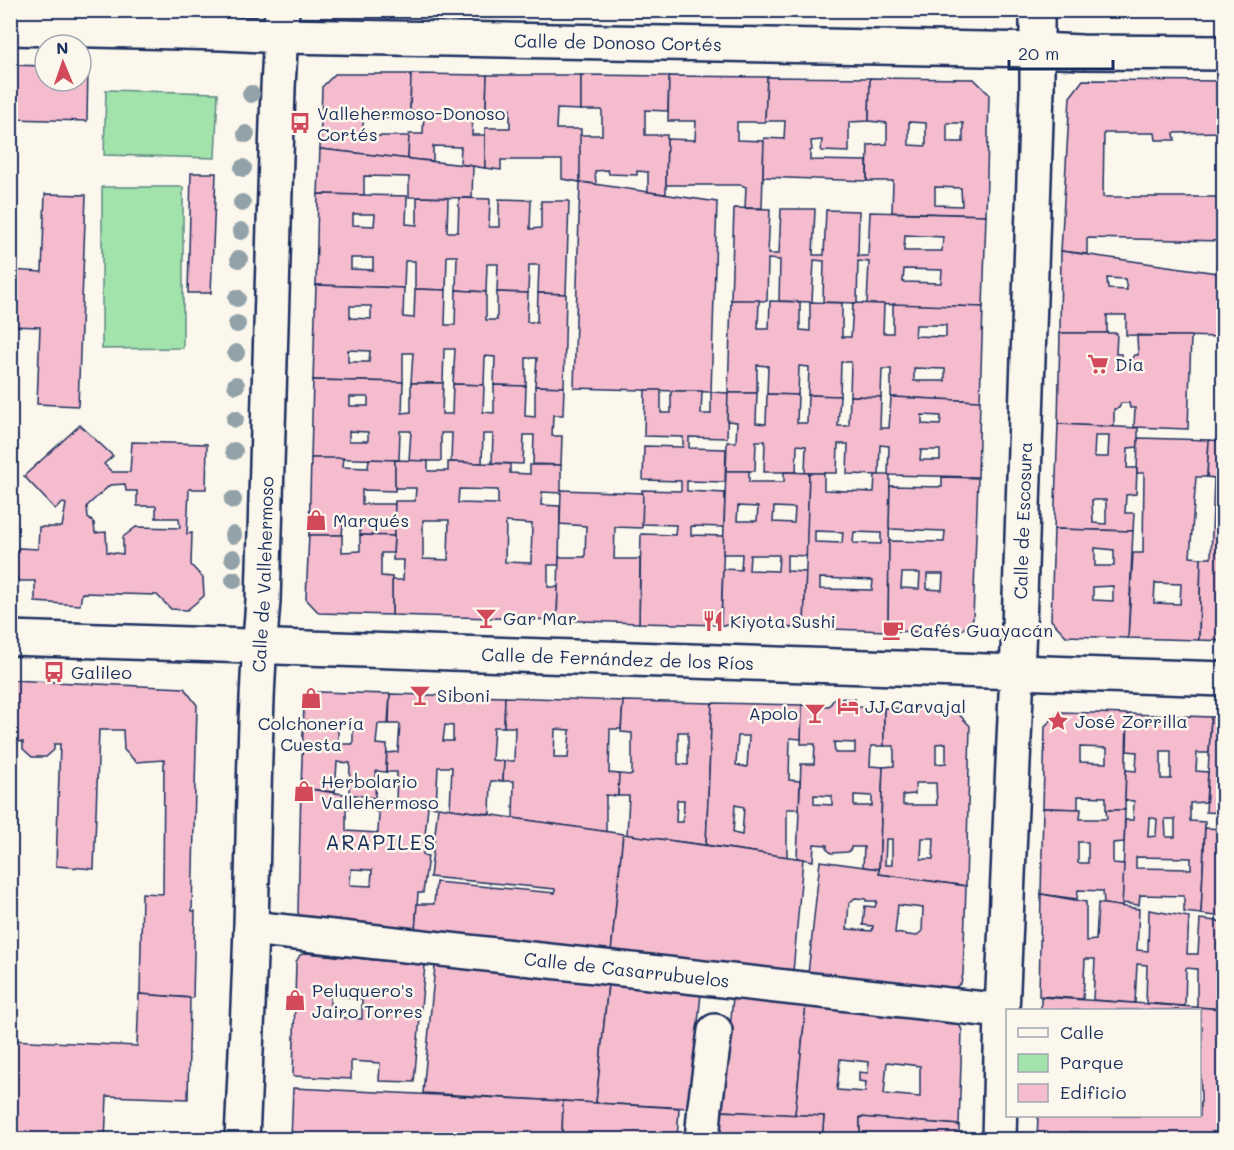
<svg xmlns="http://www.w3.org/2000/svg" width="1234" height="1150" font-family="Mali,sans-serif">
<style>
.green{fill:#a2e2ab;stroke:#5e8884;stroke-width:1.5}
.building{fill:#f5bcce;stroke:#1b2f5e;stroke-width:1.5;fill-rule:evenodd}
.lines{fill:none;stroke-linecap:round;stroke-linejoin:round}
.minor-casing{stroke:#1b2f5e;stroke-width:38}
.minor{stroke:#fbf7ec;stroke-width:33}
.tree{fill:#92a2a8}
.labels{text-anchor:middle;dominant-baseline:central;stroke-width:5;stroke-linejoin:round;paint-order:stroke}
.street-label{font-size:18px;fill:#1b2f5e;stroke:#fbf7ec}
.poi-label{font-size:18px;fill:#1b2f5e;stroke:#fbf7ec;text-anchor:start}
.quarter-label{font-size:21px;letter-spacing:1.5px;fill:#1b2f5e;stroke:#fbf7ec}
</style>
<rect width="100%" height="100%" fill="#fbf7ec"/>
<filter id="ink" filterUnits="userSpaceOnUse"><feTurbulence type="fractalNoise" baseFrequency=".0167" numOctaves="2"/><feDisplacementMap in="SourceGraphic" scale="12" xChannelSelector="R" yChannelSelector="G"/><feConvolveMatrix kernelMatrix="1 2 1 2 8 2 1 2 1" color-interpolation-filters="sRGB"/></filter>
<g filter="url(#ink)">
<g class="green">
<polygon points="106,90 218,93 215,158 104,155"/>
<polygon points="102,187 183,187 183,348 102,349"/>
</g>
<g class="building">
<polygon points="10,65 45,66 45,81 81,81 81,67 88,67 87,121 10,119"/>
<polygon points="335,74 411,74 410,119 363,118 363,136 409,136 408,159 320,149 322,87"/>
<polygon points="411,74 487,75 486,112 473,112 472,135 485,135 485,168 460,164 461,147 433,146 433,161 408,159 409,134 423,134 424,111 410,111"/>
<polygon points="487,75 581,75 581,110 557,109 556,129 581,129 580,182 562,179 562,160 501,160 501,170 485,168 485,128 510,128 510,109 486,108"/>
<polygon points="581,75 669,76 668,111 645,110 645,135 667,135 666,194 648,192 648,172 637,171 637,175 609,174 608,170 595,171 596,184 580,182 580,135 602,135 602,110 581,110"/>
<polygon points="669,76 767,77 765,122 737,122 737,140 764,141 762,208 745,208 746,187 741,185 666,185 667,139 695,140 696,121 668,121"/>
<polygon points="767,77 870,78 869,121 849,122 849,152 821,151 822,140 811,141 812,150 810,151 810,160 867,161 867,181 763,177 764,138 784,139 785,121 765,121"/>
<path d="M870,78L974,79L989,94L986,215L892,212L893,181H867L868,145L887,144V123L869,121ZM909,122L926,123V146L909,145ZM947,123H963V142H947ZM935,187L961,188L962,206L935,205Z"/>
<polygon points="1083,80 1224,81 1224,132 1174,133 1175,140 1156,140 1155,133 1104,133 1103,197 1224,197 1224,274 1222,274 1223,241 1087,238 1087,254 1061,251 1070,97"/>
<polygon points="320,149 473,166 472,198 409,197 409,177 364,176 364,195 318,194"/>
<polygon points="10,152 16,152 15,173 12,173 10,205"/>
<polygon points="191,173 216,173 211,293 188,293"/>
<polygon points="580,182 717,202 711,392 574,388"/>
<polygon points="45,194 86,195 78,406 37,404 40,327 10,326 10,270 42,272"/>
<path d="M318,194L407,196L406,224L417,225V197L448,198L447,232H458L459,198L490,199L489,227H499V199L531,200L530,229L541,228V201H569L566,294L538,293L539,265H529L528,293L497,292L498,264H487L486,292L456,290L457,256H447L446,290L415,289V261H405L404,288L316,285ZM353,214H375L374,226L353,225ZM351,258H373V270L351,269Z"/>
<path d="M734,208L770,209L768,254H779L781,209H815L813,255H824L826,210L859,211L858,256H868L870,212L986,215L983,307L867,304L869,262L858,261L857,303L823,302L824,261L814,260L812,302L779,301L780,260L768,259L767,301L731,300ZM905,235L943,237L942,251H904ZM904,269L942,270L941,283L903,282Z"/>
<path d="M1061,251L1224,274V337L1126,335V315H1107V333H1060ZM1107,278L1125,279L1127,290L1108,289Z"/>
<path d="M316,285L404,288L403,317L414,318L415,289L446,290L445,325H455L456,290L486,292V320H497V292L528,293L527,322H537L538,293L566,294L564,387L535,386L537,358H526V386L494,385L495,357L485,356L484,385L453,384L455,349H444L443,383H411L413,353H403V382L313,380ZM350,306H371V319L350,318ZM348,350L370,351L369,362H348Z"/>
<path d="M731,300H759L758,329H769L770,301L800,302V330L810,331V302L842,303V337H851L853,303L884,304L883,333H893V304L983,307L980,401L891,397V369H882L881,397L850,396L851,362H841L840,396L808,395L809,367L799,366L798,395L767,394L768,366L757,365V393H728ZM916,325H946V337L915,336ZM914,368L945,369V381H914Z"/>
<polygon points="1060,333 1117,333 1116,354 1121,354 1122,360 1131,360 1134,355 1138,355 1137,336 1191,336 1188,429 1134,427 1135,408 1130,408 1129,403 1121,403 1119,408 1114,409 1114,427 1058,424"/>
<path d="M313,380L403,382L402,413L411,412V383H443L442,414H452L453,384L484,385L483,412L494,413V385L526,386L525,416L535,417V386L564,387L563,415H553L552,436H562L561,465L533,464L534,435H524L523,464L492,463L493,434H483L482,463L451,462L452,433H441V461H409L411,431H400L399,460L311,458ZM350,397H368V406H350ZM349,431L368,432V441H349Z"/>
<polygon points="645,390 661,390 661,413 671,413 671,391 702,391 701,414 711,414 711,392 728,393 727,438 689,437 689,448 726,449 725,482 687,481 687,491 725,493 724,527 691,526 691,535 724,536 721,625 639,623 641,534 675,535 676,525 642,524 642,490 681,491 681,481 643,480 644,446 683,447 683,437 644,436"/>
<path d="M728,393H757L756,423L766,424L767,394L798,395L797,423H807L808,395L840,396L838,426H849L850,396L881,397L880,428H889L891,397L980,401L978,477L888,475L889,446L880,445L879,475L847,474L848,444H838L837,473H805L806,446L797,445L796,472H764L765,441H756L755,471H726L727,442H736L737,422L727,421ZM922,415L941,416L940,425L922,424ZM921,450H940V460H920Z"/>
<path d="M1058,424L1138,428V447L1128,448L1127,468H1137L1136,494L1126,495L1125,513H1134L1133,531L1054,529ZM1095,436H1109L1108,457H1094ZM1092,500H1106V524L1093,523Z"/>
<path d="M80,425L113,456L104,464L112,472H130L132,442L207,444L206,489H189L187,534L192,533L191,565L203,578L204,596L187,610L171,609L157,595L82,593L80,605L35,602V581H19L12,573L11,556L19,548L38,549L39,527H62L66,504L63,503L55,509L24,476ZM125,484L126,491H137V506H156V518H179L180,528L136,527L123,537V554L107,552L106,532L95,533L94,523L88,518L87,506L110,485Z"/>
<path d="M1138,438L1209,440L1207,477H1196L1190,557L1201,558L1199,640L1128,638L1133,553H1143L1144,473H1137ZM1155,583L1181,584L1180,604L1154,603Z"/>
<polygon points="1209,440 1224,441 1224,641 1199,640 1201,558 1211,558 1214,478 1207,477"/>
<polygon points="311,458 343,458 342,467 368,468 369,459 395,460 395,491 362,490 362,504 395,504 394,536 360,535 360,524 343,524 342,535 309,535"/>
<path d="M395,460L428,461V471H448V462L510,464V473L530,474V465H561V493L542,492L541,505L560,506L559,565H548V587H558L557,620L392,615V580H403L404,560H393L395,501H415L416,488H395ZM459,489L498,490V504L458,503ZM423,520H449L448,560L423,559ZM506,522L532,524L531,563L505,562Z"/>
<path d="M726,471H749V482H784V472L809,473L807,556L787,555V571L806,572L804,628L721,625L723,569L741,570L742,554H723ZM738,506L758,507L757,521H737ZM774,507L795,508L794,523L773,522ZM750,555H779L778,571L749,570Z"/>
<path d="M809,473H824V490L874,492L875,475H890L888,631L804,628ZM815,531L843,532L842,543L815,542ZM854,532L881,533V544L853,543ZM820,578L873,580L872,590L820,589Z"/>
<path d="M942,477L978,478L973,619L959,633L888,631L889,541L944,542L945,531L889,529L890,486L942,487ZM902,573H920L919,589L901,588ZM927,574H943L942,590L927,589Z"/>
<polygon points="561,490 643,493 642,528 615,527 614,559 640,559 639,623 557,620 559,557 585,557 586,526 560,524"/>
<path d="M1054,529L1133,531L1128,638L1066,636L1051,620ZM1095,548L1114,550V566H1095ZM1113,586V601L1093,600V587Z"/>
<polygon points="309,535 342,535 342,552 360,551 360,535 394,536 393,553 381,553 381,576 392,577 392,615 319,613 306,599"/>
<polygon points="10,680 184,688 197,705 192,911 195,911 193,998 140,994 142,893 163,894 164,760 136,762 124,750 123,730 99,730 94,869 56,866 60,744 54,744 54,750 46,757 32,757 23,749 23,742 13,741 13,754 10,753"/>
<path d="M317,692L390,694L388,724H378L376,744L387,745L386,772L376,771L375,798L349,794L350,763L337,762L335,792L301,788L304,704ZM338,722L353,723V744H338Z"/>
<path d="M390,694L505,697L504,727H494L492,760L504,761L503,781H491L490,814L450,809L452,767H438L436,807L396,801L397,772H386L387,753L398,752L400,724H389ZM445,725L453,726V741H443Z"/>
<path d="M505,697L623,701L621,729H610L609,773L619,774L618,796L606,795V832L513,818L514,781H503L504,761H514L515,727H504ZM555,729L570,730L568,758H554Z"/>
<path d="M835,698L855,699L858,707L884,708V746H871L870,766L883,767L879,869L863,867L864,847H851V849L848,852L831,853L827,849V845L814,844L813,861L797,858L801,764H814L815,744H801L802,705L829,706ZM834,742L855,743V753H835ZM814,795L832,796V805L814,804ZM854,795L872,796V806H854Z"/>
<path d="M623,701L712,703L706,845L627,835L629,796H618L619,774L632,775V733L621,732ZM678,732H688V765L678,764ZM677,800H684L683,822H676Z"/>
<path d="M712,703L802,705L801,739L790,738L789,780L800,781L799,809H787V857L706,845ZM738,736H749L747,767L736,765ZM735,805L744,807L742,835L733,833Z"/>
<path d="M884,708L955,710L970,726L966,886L879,874L883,767L894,766V746H884ZM946,743V763L936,764V744ZM916,783H936L937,805H903V795L915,794ZM922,838H934L933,859H921ZM886,839H892V865H885Z"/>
<path d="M1059,712L1127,714L1125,810H1106V797L1078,796V809L1043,808L1045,726ZM1080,747L1107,748V763L1080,762Z"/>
<path d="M1128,714L1211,717L1209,753H1197L1196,771L1208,772L1206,802L1190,803V821L1205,822L1201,914L1184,912V896L1140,895L1139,905L1122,903L1125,820H1133L1134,801L1125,800L1126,770L1136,771L1137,752L1127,751ZM1161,751H1171V779H1161ZM1149,817L1157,819L1156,836L1148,837ZM1165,819H1175V837H1166ZM1136,857L1191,858V869L1136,868Z"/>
<polygon points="1211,717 1224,717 1224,813 1206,812"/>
<path d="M301,788L350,795V808L346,809V831L378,833L379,813L376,812L377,798L428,806L423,855L428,856L423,893H418L415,932L300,919L298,912ZM351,869L372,870L371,886L350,885Z"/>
<polygon points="438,807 623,834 611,953 415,932 417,904 434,904 436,882 555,893 555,889 430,877"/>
<path d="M1043,808L1081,809L1080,819H1107L1106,810H1125L1124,842L1113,843V863L1124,864L1122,907L1104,904L1103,891L1078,890L1077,899L1041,894ZM1078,842H1088V863H1078Z"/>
<polygon points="1205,828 1224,829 1224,917 1201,914"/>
<polygon points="623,834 803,859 793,972 611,953"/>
<path d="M820,861L879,869V874L966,886L963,974L961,983L956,987L943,988L808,974ZM855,898L866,899V901H877L875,907L865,906L863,925L873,926L872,931L847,929L849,903ZM898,905L923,908L922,931L916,936L895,933Z"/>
<polygon points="1041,894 1086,902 1086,941 1096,940 1098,903 1139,909 1137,950 1148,951 1149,910 1189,917 1187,954 1198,954 1200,919 1224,922 1224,1009 1197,1007 1197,969 1186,968 1185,1006 1146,1003 1147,965 1137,964 1135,1003 1093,1000 1095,959 1085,959 1083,999 1039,996"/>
<path d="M306,953L425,965L414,1082L379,1081L380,1063L351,1061V1079L293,1076L296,962L300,955ZM330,995L362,999V1019L330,1017Z"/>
<polygon points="435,966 608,984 596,1103 423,1093"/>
<polygon points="608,984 701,994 689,1108 596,1103"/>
<polygon points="139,994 190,998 188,1099 107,1096 105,1140 10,1140 10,1040 137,1046"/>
<polygon points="733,997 806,1004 795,1115 722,1111"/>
<polygon points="1041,997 1224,1009 1224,1140 1200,1140 1200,1137 1184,1137 1184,1140 1155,1140 1155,1137 1126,1137 1126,1140 1094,1140 1094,1133 1070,1132 1070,1140 1037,1140 1038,1116 1200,1116 1200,1102 1201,1102 1200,1047 1202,1047 1202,1027 1200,1027 1200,1010 1041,1010"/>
<path d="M806,1004L955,1021L958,1023L961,1028L962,1031L959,1125L860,1117V1140H822L824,1116L795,1115ZM840,1059L869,1062L868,1073L859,1072V1081L866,1082L865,1092L837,1090ZM887,1062L920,1066V1097L884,1094Z"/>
<polygon points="293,1088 563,1101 562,1140 291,1140"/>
<polygon points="563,1101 679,1108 677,1140 562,1140"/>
<polygon points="719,1111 824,1116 822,1140 718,1140"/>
<polygon points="860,1117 959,1125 959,1140 860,1140"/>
</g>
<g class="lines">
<defs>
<g id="minor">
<path id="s1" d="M10,28L222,33L282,36L1037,50L1082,52L1224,53"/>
<path id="s2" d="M10,638L1224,679"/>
<path id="s3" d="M251,928L1002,1011"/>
<path id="s4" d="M242,1140C245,1068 249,997 251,925C254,817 254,709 263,601L278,88L282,10"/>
<polyline points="702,1140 705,1106 715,1031"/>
<path id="s5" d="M999,1140L1002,1011L1019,627L1037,90V10"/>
</g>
</defs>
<use href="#minor" class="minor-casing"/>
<use href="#minor" class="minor"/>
</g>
<g class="tree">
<circle cx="251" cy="94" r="9"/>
<circle cx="246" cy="134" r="9"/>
<circle cx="243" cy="168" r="9"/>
<circle cx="242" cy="203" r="9"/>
<circle cx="241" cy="231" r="9"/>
<circle cx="239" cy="259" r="9"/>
<circle cx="237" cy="298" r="9"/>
<circle cx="237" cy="324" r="9"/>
<circle cx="236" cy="353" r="9"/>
<circle cx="236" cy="385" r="9"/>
<circle cx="235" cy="419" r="9"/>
<circle cx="234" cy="451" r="9"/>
<circle cx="233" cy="500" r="9"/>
<circle cx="233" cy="535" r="9"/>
<circle cx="233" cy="558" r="9"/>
<circle cx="234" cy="580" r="9"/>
</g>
</g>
<defs>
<symbol id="bus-bare" viewBox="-9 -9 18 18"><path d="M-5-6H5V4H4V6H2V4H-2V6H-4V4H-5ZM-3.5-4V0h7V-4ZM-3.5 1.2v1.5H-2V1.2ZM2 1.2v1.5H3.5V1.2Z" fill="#d1495b" stroke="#fbf7ec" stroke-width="2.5" paint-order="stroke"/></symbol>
<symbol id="supermarket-bare" viewBox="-9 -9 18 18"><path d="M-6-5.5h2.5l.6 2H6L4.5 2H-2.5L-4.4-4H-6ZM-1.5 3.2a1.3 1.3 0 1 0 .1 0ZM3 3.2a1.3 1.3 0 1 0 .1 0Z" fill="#d1495b" stroke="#fbf7ec" stroke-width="2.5" paint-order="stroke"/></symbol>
<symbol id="shop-bare" viewBox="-9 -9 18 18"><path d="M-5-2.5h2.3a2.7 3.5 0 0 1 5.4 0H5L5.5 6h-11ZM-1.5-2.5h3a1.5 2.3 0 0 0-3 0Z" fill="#d1495b" stroke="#fbf7ec" stroke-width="2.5" paint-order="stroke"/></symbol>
<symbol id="bar-bare" viewBox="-9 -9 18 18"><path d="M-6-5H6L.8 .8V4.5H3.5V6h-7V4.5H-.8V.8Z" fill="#d1495b" stroke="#fbf7ec" stroke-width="2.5" paint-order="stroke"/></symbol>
<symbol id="restaurant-bare" viewBox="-9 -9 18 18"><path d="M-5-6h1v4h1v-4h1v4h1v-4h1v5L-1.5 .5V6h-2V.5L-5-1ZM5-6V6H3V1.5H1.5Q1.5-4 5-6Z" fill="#d1495b" stroke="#fbf7ec" stroke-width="2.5" paint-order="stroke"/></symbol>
<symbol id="cafe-bare" viewBox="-9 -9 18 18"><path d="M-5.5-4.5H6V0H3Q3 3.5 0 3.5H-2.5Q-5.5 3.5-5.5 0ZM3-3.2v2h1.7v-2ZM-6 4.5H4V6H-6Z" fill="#d1495b" stroke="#fbf7ec" stroke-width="2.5" paint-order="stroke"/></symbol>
<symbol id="hotel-bare" viewBox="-9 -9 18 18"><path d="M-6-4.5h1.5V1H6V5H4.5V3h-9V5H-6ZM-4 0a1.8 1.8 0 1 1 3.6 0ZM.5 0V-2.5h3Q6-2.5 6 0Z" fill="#d1495b" stroke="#fbf7ec" stroke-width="2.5" paint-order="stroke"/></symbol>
<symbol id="sight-bare" viewBox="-9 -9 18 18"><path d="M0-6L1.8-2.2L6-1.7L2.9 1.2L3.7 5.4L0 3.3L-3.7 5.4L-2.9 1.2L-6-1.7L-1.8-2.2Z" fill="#d1495b" stroke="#fbf7ec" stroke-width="2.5" paint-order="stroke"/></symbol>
</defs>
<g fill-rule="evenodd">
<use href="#bus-bare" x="285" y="108" width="30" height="30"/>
<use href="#supermarket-bare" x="1083" y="349" width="30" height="30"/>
<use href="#shop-bare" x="301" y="505" width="30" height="30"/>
<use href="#bar-bare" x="471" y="603" width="30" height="30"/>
<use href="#restaurant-bare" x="698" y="606" width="30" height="30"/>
<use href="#cafe-bare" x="878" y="615" width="30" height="30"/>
<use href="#bus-bare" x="39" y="657" width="30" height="30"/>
<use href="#bar-bare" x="405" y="680" width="30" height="30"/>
<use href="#shop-bare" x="296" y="683" width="30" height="30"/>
<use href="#hotel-bare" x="833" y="691" width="30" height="30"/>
<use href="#bar-bare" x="800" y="698" width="30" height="30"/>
<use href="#sight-bare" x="1043" y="706" width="30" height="30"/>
<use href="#shop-bare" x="289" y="776" width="30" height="30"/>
<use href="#shop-bare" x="280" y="985" width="30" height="30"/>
</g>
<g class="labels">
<g class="street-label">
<text stroke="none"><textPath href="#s1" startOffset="608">Calle de Donoso Cortés</textPath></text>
<text stroke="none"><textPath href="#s5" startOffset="620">Calle de Escosura</textPath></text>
<text stroke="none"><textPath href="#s4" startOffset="566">Calle de Vallehermoso</textPath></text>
<text stroke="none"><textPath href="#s2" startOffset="608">Calle de Fernández de los Ríos</textPath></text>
<text stroke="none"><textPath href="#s3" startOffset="378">Calle de Casarrubuelos</textPath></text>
</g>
<g class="poi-label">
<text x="317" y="113">Vallehermoso-Donoso<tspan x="317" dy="21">Cortés</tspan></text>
<text x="1115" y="364">Dia</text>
<text x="333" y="520">Marqués</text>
<text x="503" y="618">Gar Mar</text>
<text x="730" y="621">Kiyota Sushi</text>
<text x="910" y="630">Cafés Guayacán</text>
<text x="71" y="672">Galileo</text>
<text x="437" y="695">Siboni</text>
<text x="865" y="706">JJ Carvajal</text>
<text x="798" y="713" text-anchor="end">Apolo</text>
<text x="1075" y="721">José Zorrilla</text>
<text x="311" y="723" text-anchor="middle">Colchonería<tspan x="311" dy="21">Cuesta</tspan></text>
<text x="321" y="781">Herbolario<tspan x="321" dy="21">Vallehermoso</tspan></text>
<text x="312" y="990">Peluquero's<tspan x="312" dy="21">Jairo Torres</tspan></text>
</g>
<g class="quarter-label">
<text x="381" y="841">ARAPILES</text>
</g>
</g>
<rect width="1234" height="1150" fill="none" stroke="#fbf7ec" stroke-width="36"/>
<rect x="18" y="18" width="1198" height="1114" fill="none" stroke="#1b2f5e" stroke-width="2" filter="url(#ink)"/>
<rect x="1006" y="1009" width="195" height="108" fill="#fbf7ec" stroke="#a1a7b3" stroke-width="1.5"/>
<rect x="1018" y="1028" width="30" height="9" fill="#fbf7ec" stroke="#a1a7b3" stroke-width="1.5"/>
<text x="1060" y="1039" font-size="18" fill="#1b2f5e">Calle</text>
<rect x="1018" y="1054" width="30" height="18" fill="#a2e2ab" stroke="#a1a7b3" stroke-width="1.5"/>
<text x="1060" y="1069" font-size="18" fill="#1b2f5e">Parque</text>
<rect x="1018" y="1084" width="30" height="18" fill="#f5bcce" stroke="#a1a7b3" stroke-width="1.5"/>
<text x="1060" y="1099" font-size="18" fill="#1b2f5e">Edificio</text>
<g transform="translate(63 63) rotate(358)"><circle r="28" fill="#fbf7ec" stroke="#a1a7b3" stroke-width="1.5"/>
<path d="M0-4.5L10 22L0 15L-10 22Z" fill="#d1495b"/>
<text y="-9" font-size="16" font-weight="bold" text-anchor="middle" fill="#1b2f5e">N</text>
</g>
<path d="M1009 60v9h104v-9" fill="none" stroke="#1b2f5e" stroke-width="3"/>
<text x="1018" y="60" font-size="18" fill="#1b2f5e" stroke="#fbf7ec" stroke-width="4.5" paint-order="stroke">20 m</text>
</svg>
